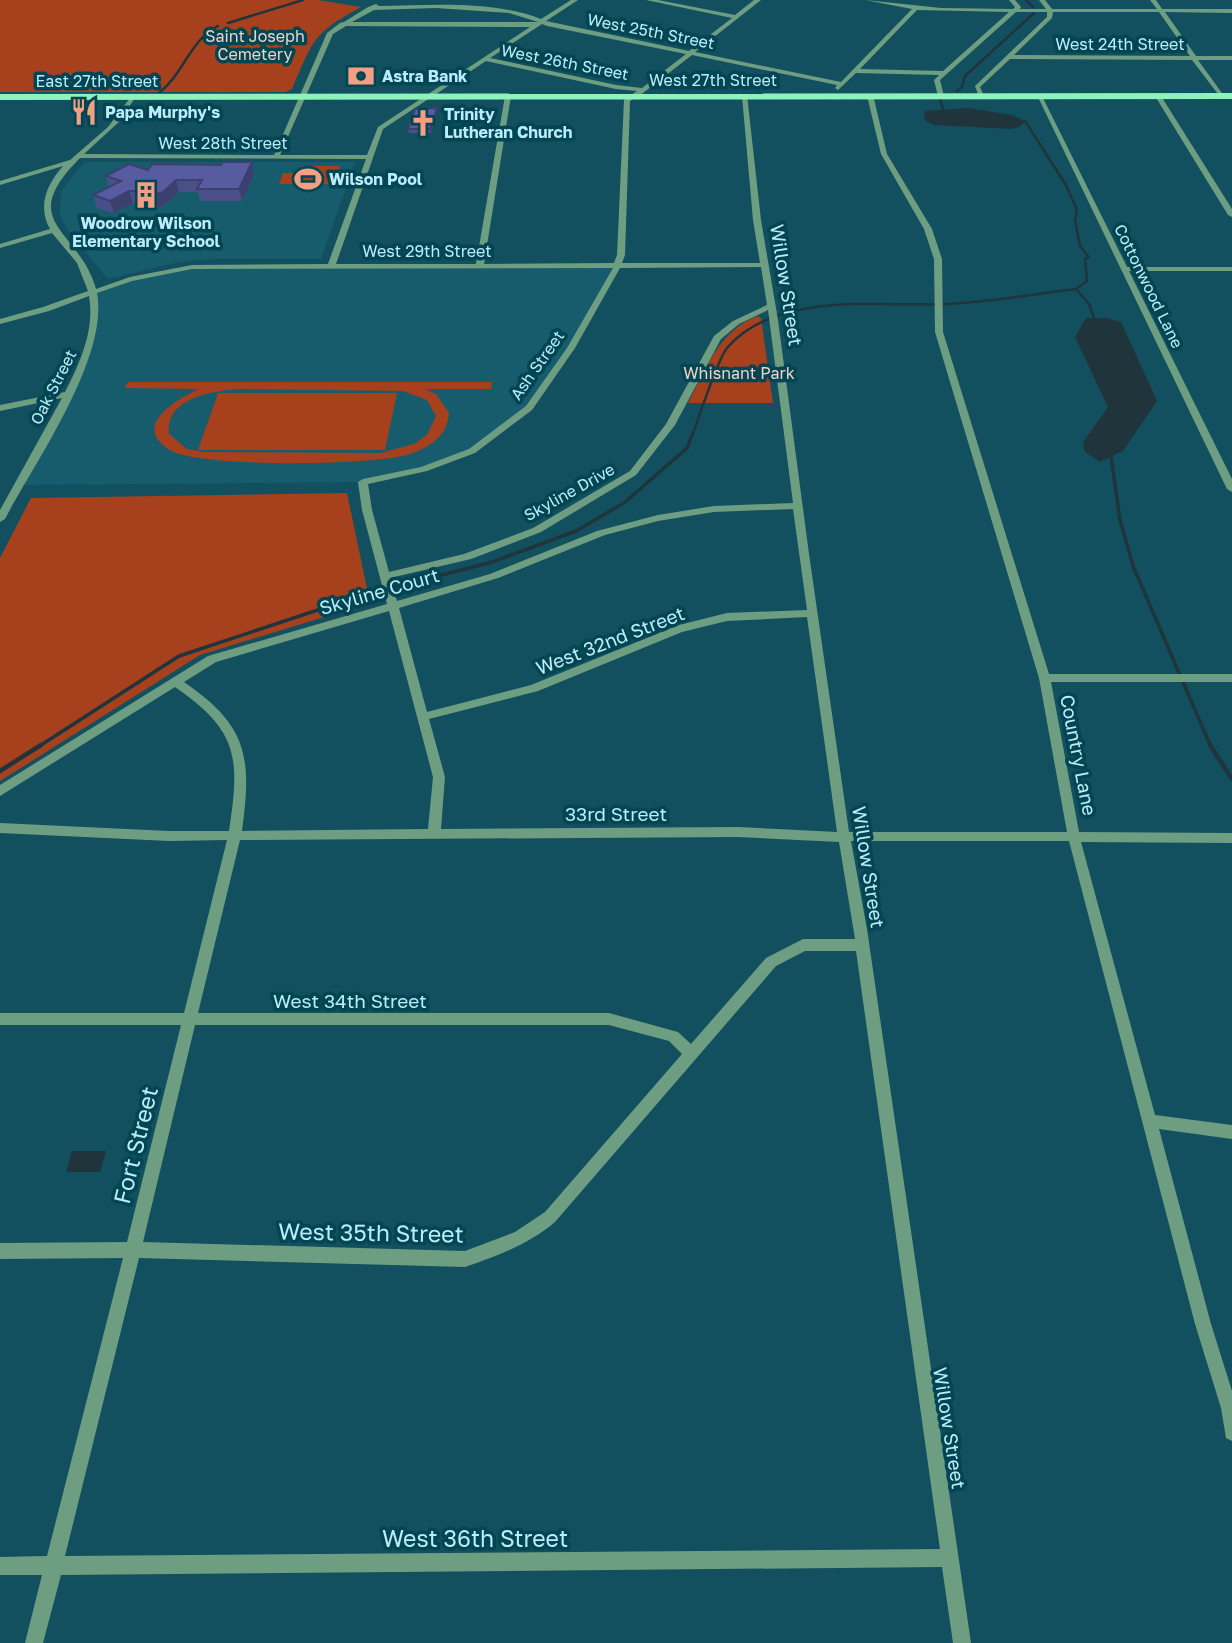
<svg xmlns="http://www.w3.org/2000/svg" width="1232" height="1643" font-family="'Golos Text',sans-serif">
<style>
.built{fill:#175c6d}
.green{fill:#a7401d;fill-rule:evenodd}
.water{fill:#1f343b}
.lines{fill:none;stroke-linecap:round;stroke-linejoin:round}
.stream-far2{stroke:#1f343b;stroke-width:2.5}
.stream-far1{stroke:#1f343b;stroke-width:3.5}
.stream{stroke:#1f343b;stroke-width:4.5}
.minor{fill:#6e9e82;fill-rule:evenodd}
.major{fill:#8cf3ba;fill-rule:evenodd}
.wall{fill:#4a4f89}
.shaded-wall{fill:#3c406f}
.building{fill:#565c9f;stroke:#3c406f;stroke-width:2}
.labels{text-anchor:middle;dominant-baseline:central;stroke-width:7;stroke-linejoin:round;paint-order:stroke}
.far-street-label{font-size:16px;fill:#bcecfa;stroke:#024553}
.far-park-label{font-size:16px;fill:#f0d2c9;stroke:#024553}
.far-poi-label{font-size:16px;font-weight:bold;fill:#bcecfa;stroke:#024553;text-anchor:start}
.street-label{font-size:19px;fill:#bcecfa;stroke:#024553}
.near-street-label{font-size:23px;fill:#bcecfa;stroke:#024553}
</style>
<rect width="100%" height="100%" fill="#13505f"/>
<g class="built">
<polygon points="84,162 355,162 321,259 214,259 179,262 108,279 67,229 60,214 61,191"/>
<polygon points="617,264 563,361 529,408 472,451 449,460 363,482 17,485 83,367 91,336 92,293 130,279 192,267"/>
</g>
<g class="green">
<path d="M0,0H318L361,7C312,34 314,39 292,89L285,92H0Z"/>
<polygon points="301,166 340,166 334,184 279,184 283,173 298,173"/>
<path d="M758,316L761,318L773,403H688C706,369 719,330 758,316Z"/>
<path d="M128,382H492L491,389H425L436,394L449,413C447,435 433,445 413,453C382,466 197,468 170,450C130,426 177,399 199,389L125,388ZM239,389L403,391L427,400L436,416L427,435L414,444L380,453L204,452L187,449L169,434C165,398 212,391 239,389Z"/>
<polygon points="218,393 397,393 385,450 198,450"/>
<polygon points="347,493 370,603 200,655 0,781 0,558 31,498"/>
</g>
<g class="water">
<polygon points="968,108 1012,115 1025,121 1021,126 1012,129 934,125 924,120 925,111"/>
<polygon points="1086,318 1106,318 1121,322 1157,401 1123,451 1100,462 1084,451 1083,442 1108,407 1075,337"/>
<polygon points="72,1151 106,1151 100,1172 66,1172"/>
</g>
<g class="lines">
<g class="stream-far2">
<polyline points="1026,0 1033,7"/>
<polyline points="228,23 303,0"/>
<polyline points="957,91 962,87 965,76 1034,13"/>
<path d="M160,92C184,73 190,40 218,26"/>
<polyline points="940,100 943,109"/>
<polyline points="1076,289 1089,304 1094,318"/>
<path d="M692,436C699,418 717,360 727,348C777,290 881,307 949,304C991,302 1034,294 1076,289L1087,281L1085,259L1089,257L1080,246L1075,220L1077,210L1066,185L1025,121"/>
</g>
<g class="stream-far1">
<polyline points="1111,456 1120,520 1133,566 1211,747"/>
<polyline points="38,747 179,656 366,594 489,563 576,531 624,503 687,448 692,435"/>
</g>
<g class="stream">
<polyline points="1210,745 1232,779"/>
<polyline points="0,771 41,745"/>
</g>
<g class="minor">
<path d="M571,0H578L546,21L689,51L732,18L646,0H658L735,15L754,0H761L695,52L841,82L912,9L865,0L941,8L1013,9L1015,7L1009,0H1015L1021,7L1020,9H1046L1039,0H1045L1052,9H1157L1150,0H1156L1162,9H1232V13L1165,12L1196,56H1232V60H1198L1224,96L1221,98L1192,60L1010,59L980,87L984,96L979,97L975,86L1047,17V12H1016L940,80L944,96L941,98L938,96L934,80L939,75L856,73L838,90L835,88L837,85L692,55L643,93L630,101L625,255L622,263H760L753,220L742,96L747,95L761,220L778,320L809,554L849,832H1067L1039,678L935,332L934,259L924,229L881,154L868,100L865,95H869L874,99L887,154L932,229L942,259L943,332L1049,674H1232V682H1051L1079,832L1232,833V843L1081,842L1155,1115L1232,1125V1139L1159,1129L1211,1324L1232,1391V1441L1226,1438L1221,1408L1195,1324L1069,841H851L867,929L971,1643H953L942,1567L61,1575L43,1643H25L42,1575H0V1557L47,1556L123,1258L0,1259V1243L127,1242L181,1025H0V1013H184L227,840L169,841L0,833V823L169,831H229C240,758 239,731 175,687L0,796V785L208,656L387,604L362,510L358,482L363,479L421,467L469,449L526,406L567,348L613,268L192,269L132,281L97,293C109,358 35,462 5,519L0,522V510L62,398L0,411V405L65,392C80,363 95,330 89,296L49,311L0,324V319L43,307L88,291L77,263L52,233L0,248V244L50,229C37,206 47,184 63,166L0,185V181L70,160L108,127L133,94L136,96L121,120L84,154L274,155L327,33L340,23L344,22L368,7L376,4L379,6C431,5 492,0 541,19ZM436,8L509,13L538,22H352L374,10ZM917,10L1009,12L943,71L860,69ZM1053,12H1159L1190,56L1014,55L1052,18ZM542,24L547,26L686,54L642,88L616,85L490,58ZM346,26L530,27L378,127L367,155H280L333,34ZM486,61L616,89L637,91L624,100L617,255L614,263L484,264L511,96L508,94L505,96L476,264H336L383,129ZM80,158L366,159L328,264L192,265L130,277L96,289C79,228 14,224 80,158ZM761,267L767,305L733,321L714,336L666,424L630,471L533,528L464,554L389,572L372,510L368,484L427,471L475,453L532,410L575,348L620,268ZM768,310L793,503L714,506L658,515L597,531L490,574L397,601L390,578L471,559L541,532L636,475L675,425L721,339L739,324ZM793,509L807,610L727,613L679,625L531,685L427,712L399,608L498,578L605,535L658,521L714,512ZM389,611L433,777L428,829L242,831C252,757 248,726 184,682L216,662ZM807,617L837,832L738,827L441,829L445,777L429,719L538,691L682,632L727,621ZM738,837L839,842L855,939H803L766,958L691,1044L678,1032L609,1013H198L240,840ZM805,951H856L940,1549L65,1556L139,1258L465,1267C498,1256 529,1244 555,1222L776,966ZM195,1025H609L669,1041L682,1054L545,1212L515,1232L465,1251L143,1242Z"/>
<polygon points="1158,94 1161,96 1232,209 1232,217 1228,215 1155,96"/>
<polygon points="1037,95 1042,96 1127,267 1232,267 1232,271 1129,271 1232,479 1232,492 1227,489"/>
</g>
<polygon class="major" points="1232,93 1232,99 0,100 0,94"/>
</g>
<g class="wall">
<polygon points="437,108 437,112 431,133 409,133 408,129"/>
<polygon points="148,170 254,174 242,201 200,201 198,192 179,192 166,204 158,208 144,203 133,203 114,213 97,208 93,195 109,187 106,176"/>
</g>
<g class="shaded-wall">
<polygon points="437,108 437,112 431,133 430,129"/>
<polygon points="252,162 254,174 242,201 239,189"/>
<polygon points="176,180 179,192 166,204 158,208 154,195"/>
<polygon points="129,191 133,203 114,213 110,201"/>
</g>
<g class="building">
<polygon points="437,108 430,129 408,129 415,109"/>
<polygon points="223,162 252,162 239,189 197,189 202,180 176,180 163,192 154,195 141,191 129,191 110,201 93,195 121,181 106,176 129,164 148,170 152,164 221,165"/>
</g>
<defs>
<symbol id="bank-bare" viewBox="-9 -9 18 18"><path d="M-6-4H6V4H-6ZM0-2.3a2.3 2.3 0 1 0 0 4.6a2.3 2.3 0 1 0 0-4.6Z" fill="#f39f84" stroke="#024553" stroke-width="2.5" paint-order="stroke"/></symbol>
<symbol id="restaurant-bare" viewBox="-9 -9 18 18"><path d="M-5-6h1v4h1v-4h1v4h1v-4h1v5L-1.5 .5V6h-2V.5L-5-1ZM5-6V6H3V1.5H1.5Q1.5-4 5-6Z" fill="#f39f84" stroke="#024553" stroke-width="2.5" paint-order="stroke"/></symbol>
<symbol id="church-bare" viewBox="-9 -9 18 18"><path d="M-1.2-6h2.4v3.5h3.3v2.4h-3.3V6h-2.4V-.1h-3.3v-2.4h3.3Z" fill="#f39f84" stroke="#024553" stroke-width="2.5" paint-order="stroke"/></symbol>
<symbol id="stadium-bare" viewBox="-9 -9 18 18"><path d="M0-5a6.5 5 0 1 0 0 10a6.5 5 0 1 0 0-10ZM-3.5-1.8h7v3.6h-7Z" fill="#f39f84" stroke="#024553" stroke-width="2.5" paint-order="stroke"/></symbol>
<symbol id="building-bare" viewBox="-9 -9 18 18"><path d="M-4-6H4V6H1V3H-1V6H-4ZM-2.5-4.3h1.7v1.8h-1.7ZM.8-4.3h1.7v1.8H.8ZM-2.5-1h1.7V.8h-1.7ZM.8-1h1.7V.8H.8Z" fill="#f39f84" stroke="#024553" stroke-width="2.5" paint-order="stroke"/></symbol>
</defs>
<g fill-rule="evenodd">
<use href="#bank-bare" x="342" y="57" width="38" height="38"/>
<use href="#restaurant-bare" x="65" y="93" width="38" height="38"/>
<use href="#church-bare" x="404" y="104" width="38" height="38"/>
<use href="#stadium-bare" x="289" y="160" width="38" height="38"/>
<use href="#building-bare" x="127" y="176" width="38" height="38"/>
</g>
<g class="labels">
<g class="far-street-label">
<text transform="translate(651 31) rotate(11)">West 25th Street</text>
<text x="1120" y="44">West 24th Street</text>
<text transform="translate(565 62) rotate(11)">West 26th Street</text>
<text x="713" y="80">West 27th Street</text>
<text x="97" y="81">East 27th Street</text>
<text x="223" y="143">West 28th Street</text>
<text x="427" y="251">West 29th Street</text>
<text transform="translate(1149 286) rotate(64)">Cottonwood Lane</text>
<text transform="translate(537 365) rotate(-55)">Ash Street</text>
<text transform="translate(53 387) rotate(-63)">Oak Street</text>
<text transform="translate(569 492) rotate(-29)">Skyline Drive</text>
</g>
<g class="far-park-label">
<text x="255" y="36">Saint Joseph<tspan x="255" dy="18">Cemetery</tspan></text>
<text x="739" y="373">Whisnant Park</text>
</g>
<g class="far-poi-label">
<text x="382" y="76">Astra Bank</text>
<text x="105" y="112">Papa Murphy's</text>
<text x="444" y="114">Trinity<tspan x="444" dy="18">Lutheran Church</tspan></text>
<text x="329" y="179">Wilson Pool</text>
<text x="146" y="223" text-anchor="middle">Woodrow Wilson<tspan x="146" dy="18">Elementary School</tspan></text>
</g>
<g class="street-label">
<text transform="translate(787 285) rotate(81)">Willow Street</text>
<text transform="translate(379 591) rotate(-16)">Skyline Court</text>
<text transform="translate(610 640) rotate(-21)">West 32nd Street</text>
<text transform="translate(1079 755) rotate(79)">Country Lane</text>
<text x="616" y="813">33rd Street</text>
<text transform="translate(869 867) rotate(81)">Willow Street</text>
<text x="350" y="1000">West 34th Street</text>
<text transform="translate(950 1428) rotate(81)">Willow Street</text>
</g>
<g class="near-street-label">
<text transform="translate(135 1145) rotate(-76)">Fort Street</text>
<text transform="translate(371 1232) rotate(1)">West 35th Street</text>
<text x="475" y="1538">West 36th Street</text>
</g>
</g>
</svg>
